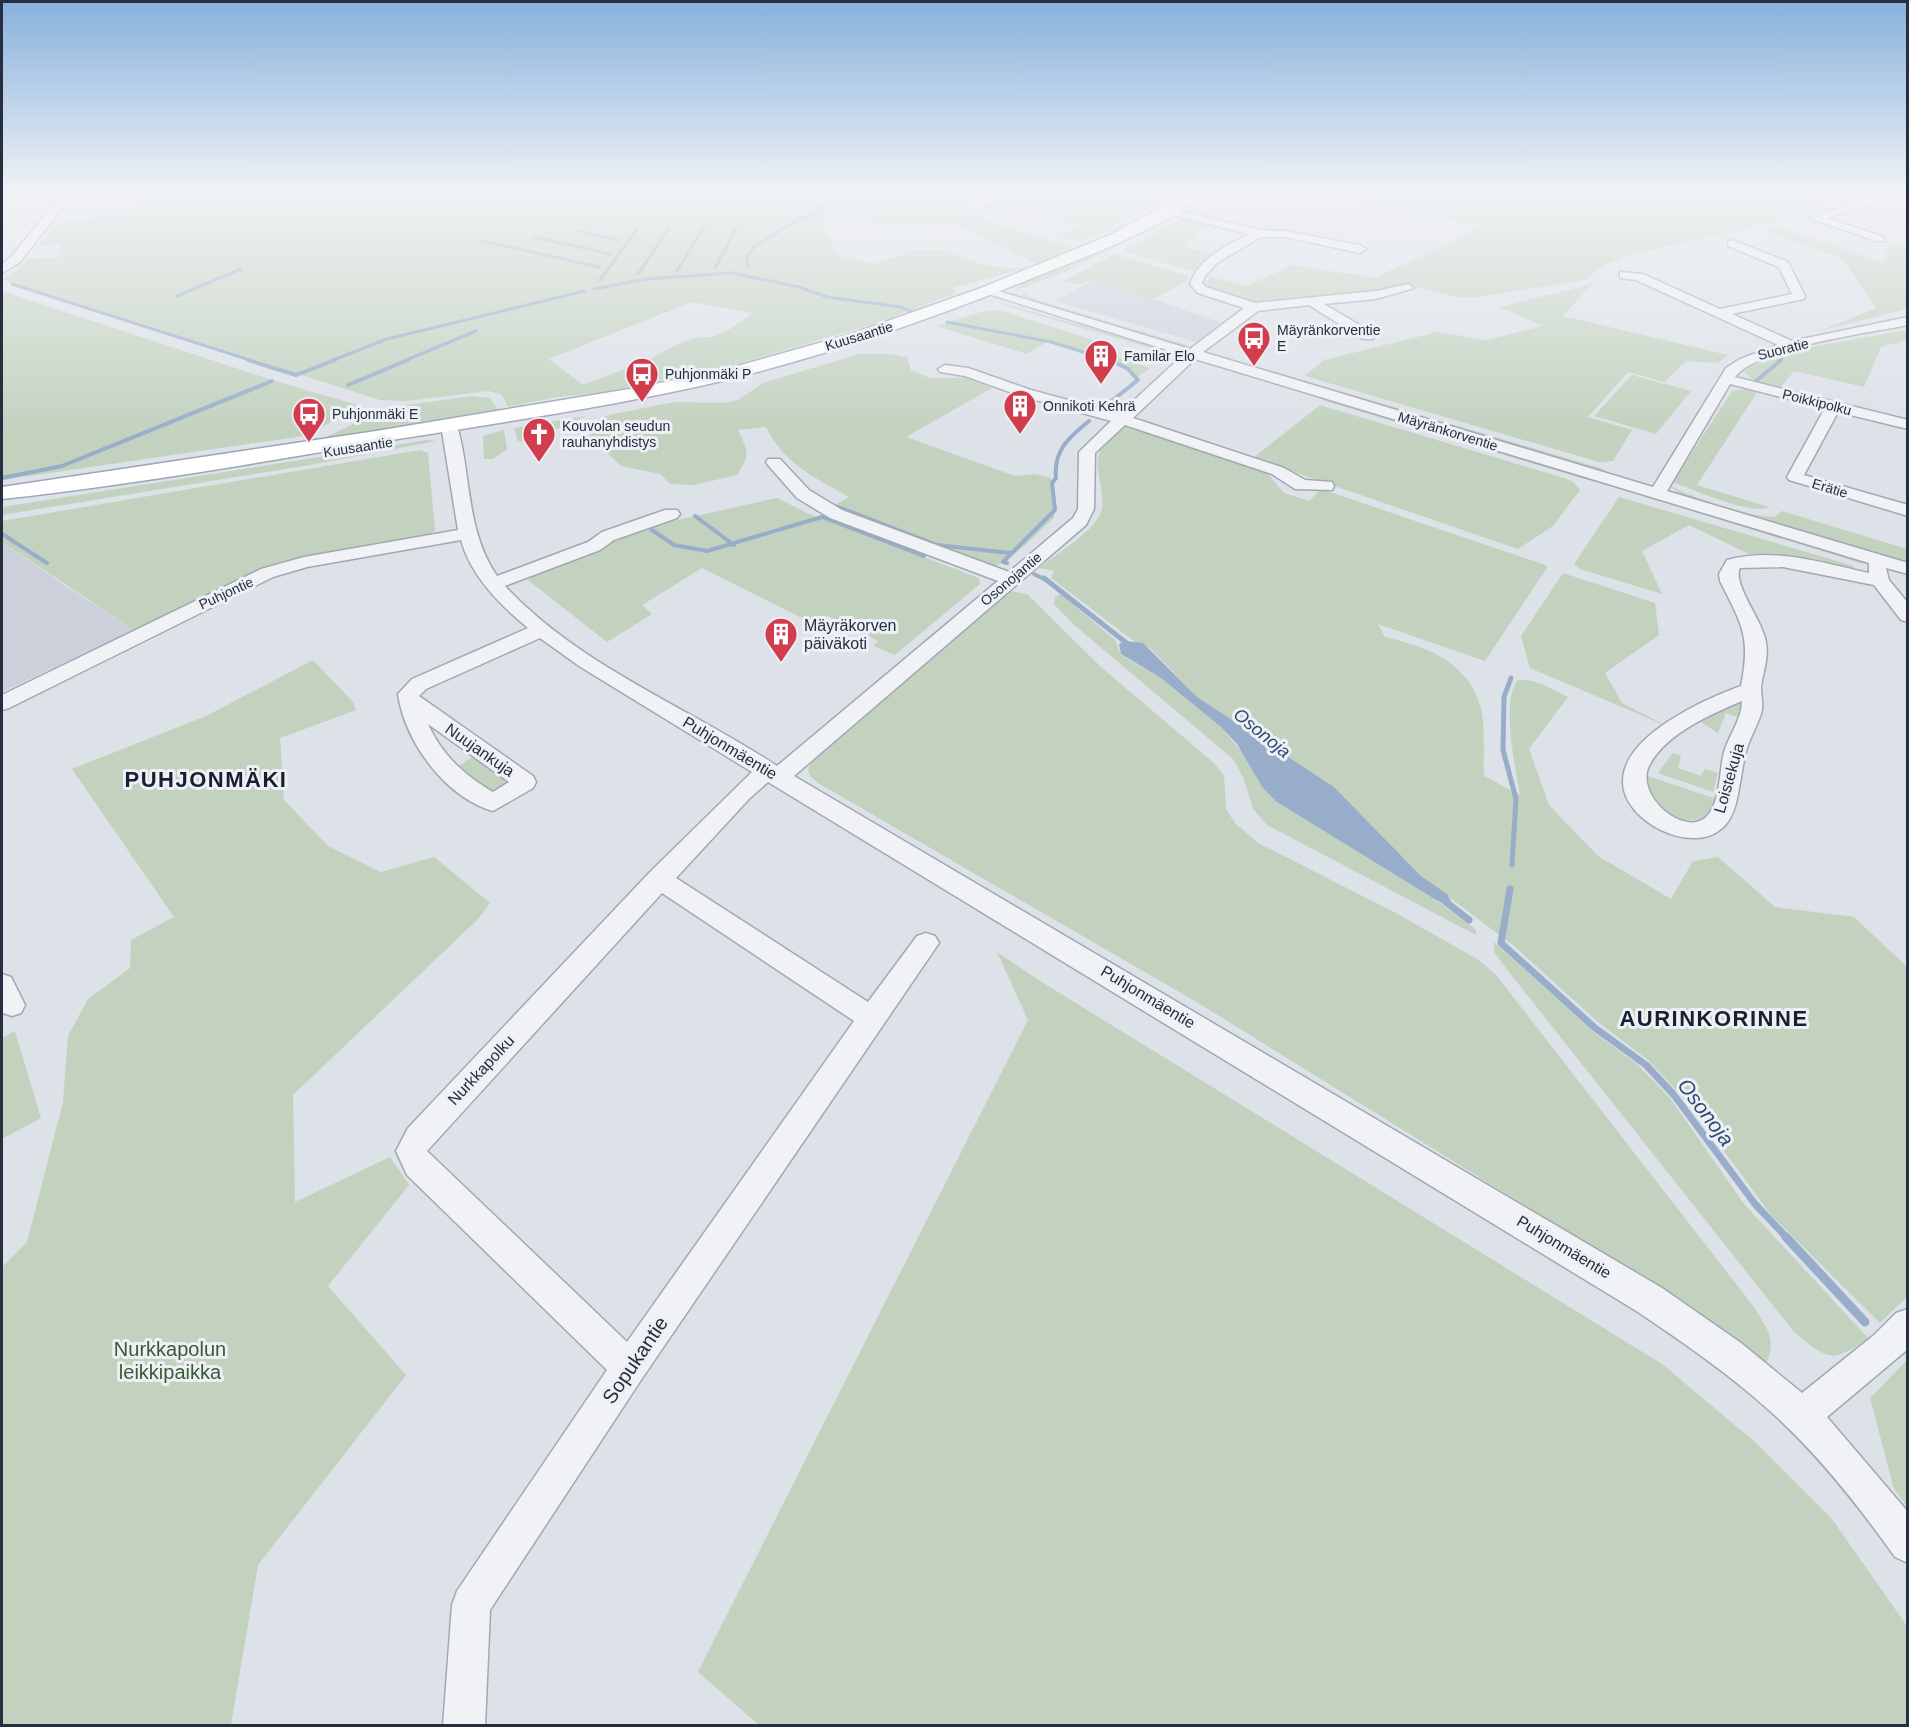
<svg xmlns="http://www.w3.org/2000/svg" width="1909" height="1727" font-family="Helvetica,sans-serif">
<style>
.built{fill:#cbd0da}
.green{fill:#c2d2be}
.water{fill:#97adc9}
.lines{fill:none;stroke-linecap:round;stroke-linejoin:round}
.stream-far4{stroke:#97adc9;stroke-width:3}
.stream-far3{stroke:#97adc9;stroke-width:4}
.stream-far2{stroke:#97adc9;stroke-width:5}
.stream-far1{stroke:#97adc9;stroke-width:7}
.stream{stroke:#97adc9;stroke-width:9}
.minor-casing{stroke:#a2a8b2;stroke-width:3}
.major-casing{stroke:#9ca5b4;stroke-width:3}
.minor{fill:#f0f2f6;fill-rule:evenodd}
.major{fill:#fff;fill-rule:evenodd}
.labels{text-anchor:middle;dominant-baseline:central;stroke-width:6;stroke-linejoin:round;paint-order:stroke}
.far-poi-label{font-size:14px;fill:#262e3f;stroke:#edf0f5;text-anchor:start}
.far-street-label{font-size:14px;fill:#262e3f;stroke:#edf0f5}
.poi-label{font-size:16px;fill:#262e3f;stroke:#edf0f5;text-anchor:start}
.street-label{font-size:16px;fill:#262e3f;stroke:#edf0f5}
.water-label{font-size:18px;font-style:italic;fill:#2f4b74;stroke:#edf0f5}
.near-park-label{font-size:20px;fill:#395b33;stroke:#edf0f5}
.near-street-label{font-size:20px;fill:#262e3f;stroke:#edf0f5}
.near-water-label{font-size:21px;font-style:italic;fill:#2f4b74;stroke:#edf0f5}
.district-label{font-size:22px;font-weight:bold;letter-spacing:1.5px;fill:#191f2f;stroke:#edf0f5}
</style>
<rect width="100%" height="100%" fill="#dde1e8"/>
<g class="built">
<polygon points="1091,281 1153,299 1222,323 1196,342 1055,301"/>
<polygon points="2,542 64,585 134,630 2,692"/>
</g>
<g class="green">
<polygon points="146,193 1004,193 964,205 964,211 1017,231 1075,248 1037,264 953,223 891,225 852,215 821,221 838,255 873,264 918,250 943,250 980,264 1010,269 1032,266 953,288 956,293 880,322 772,354 726,367 645,383 646,374 641,364 680,343 699,337 712,337 730,329 754,313 692,302 549,359 583,385 627,368 641,378 639,385 598,393 557,397 508,407 502,395 489,391 407,401 380,400 2,279 10,276 29,259 59,257 62,244 38,246 57,223 127,214"/>
<polygon points="1024,193 1180,193 1118,222 1104,232 1081,241 1057,238 1082,227 1029,207 997,216 981,207"/>
<polygon points="1308,193 1794,193 1794,197 1831,209 1628,255 1601,267 1585,280 1473,298 1457,297 1405,284 1362,293 1253,302 1214,290 1206,284 1210,277 1246,286 1293,265 1375,278 1482,226"/>
<polygon points="1167,217 1172,219 1067,271 1015,291 1023,282"/>
<polygon points="1184,218 1206,223 1184,246 1211,254 1195,272 1122,251"/>
<polygon points="1777,227 1883,263 1890,244 1907,249 1907,309 1820,331 1876,308 1843,259 1763,230"/>
<polygon points="1115,254 1188,276 1189,280 1153,299 1091,281 1077,284 1063,281"/>
<polygon points="1592,284 1563,316 1728,355 1717,363 1686,361 1664,382 1628,372 1588,417 1632,430 1613,461 1599,462 1305,376 1324,360 1437,332 1486,340 1543,326 1500,307"/>
<polygon points="2,291 275,381 358,405 358,409 303,436 2,480"/>
<polygon points="1024,294 1043,302 1190,346 1182,347 1081,317 1020,295"/>
<polygon points="1002,303 1172,351 1181,357 1000,304"/>
<polygon points="999,310 1116,347 1112,355 1150,368 1135,379 1128,369 1047,342 1027,354 936,326 981,312"/>
<path d="M1907,330V340L1881,347L1864,387L1794,371L1779,389L1758,384L1744,372C1766,350 1873,337 1907,330Z"/>
<path d="M859,354H891L907,357L911,370L930,378H966L992,388L906,437L1015,476L1035,474L1051,478L1054,518C1039,531 1009,564 990,567L831,507L849,497C814,477 785,465 766,427L738,430C748,452 751,454 737,475L694,485L670,484L660,474L621,466L590,437L596,421L608,415L675,402L723,403L738,400L763,383Z"/>
<polygon points="1259,367 1603,469 1606,472 1605,473 1256,369"/>
<polygon points="1632,375 1691,391 1656,434 1594,416"/>
<path d="M1745,389L1758,391L1697,485L1769,507C1751,516 1693,489 1673,482L1732,391Z"/>
<polygon points="472,396 490,398 499,411 336,439 324,438 386,408"/>
<polygon points="1324,397 1582,476 1581,478 1322,400"/>
<polygon points="1320,405 1564,478 1573,482 1580,490 1553,526 1518,549 1253,458"/>
<polygon points="586,416 531,441 518,441 514,428"/>
<path d="M1125,426L1265,471L1284,493L1309,501L1321,489L1548,566L1485,661L1378,624L1385,637C1424,646 1465,660 1479,702C1486,721 1483,755 1484,776L1520,795C1516,769 1500,701 1518,680C1535,678 1553,690 1568,697L1529,749L1549,805L1598,856L1671,899L1693,861L1718,857L1775,907L1854,917L1907,967V1297L1880,1323L1771,1215L1691,1106L1649,1061L1598,1022L1514,946L1421,876L1334,787L1197,697L1150,648L1135,642L1051,578L1054,571L1039,568C1055,555 1095,531 1101,512C1108,490 1088,465 1104,444C1109,437 1118,431 1125,426Z"/>
<polygon points="504,430 507,449 493,459 484,459 483,436"/>
<polygon points="427,440 436,441 310,465 2,515 2,507"/>
<polygon points="420,450 428,453 435,531 424,537 335,552 216,592 134,630 2,542 2,521"/>
<path d="M1670,486C1694,498 1750,517 1775,517L1782,511L1907,549V563L1682,496Z"/>
<polygon points="1625,490 1858,557 1864,562 1863,564"/>
<polygon points="1619,497 1854,566 1853,572 1767,555 1749,554 1689,525 1642,551 1662,594 1580,569 1574,564"/>
<polygon points="777,498 807,513 979,578 980,584 895,655 874,646 878,641 828,616 814,624 702,568 642,605 652,614 607,642 528,580 533,575 655,525"/>
<polygon points="1563,573 1655,603 1659,635 1605,673 1622,703 1669,727 1530,668 1521,636"/>
<path d="M1009,591L1027,594L1102,668L1214,763L1224,776L1226,809L1235,823L1258,843L1394,912L1479,960L1496,975L1754,1307C1767,1328 1777,1339 1766,1364L1653,1285L1195,1001L818,783C808,775 805,772 812,761Z"/>
<polygon points="1061,594 1115,640 1121,654 1126,658 1161,678 1221,727 1246,757 1476,930 1476,935 1267,825 1253,809 1244,779 1233,759 1073,624 1054,604 1055,597"/>
<polygon points="313,660 353,702 356,710 280,738 284,800 328,846 381,872 434,857 490,903 478,919 293,1095 295,1202 390,1157 409,1185 328,1286 406,1375 258,1565 231,1725 2,1725 2,1267 27,1242 63,1102 68,1036 88,999 130,968 131,940 174,917 72,769 206,716"/>
<polygon points="1738,702 1745,704 1742,719 1726,713 1718,733 1701,722"/>
<polygon points="1673,753 1681,756 1678,768 1701,776 1705,769 1718,773 1713,792 1658,773"/>
<polygon points="475,755 507,777 507,786 491,793 455,769"/>
<polygon points="1642,774 1716,799 1715,810 1708,818 1680,821 1652,807"/>
<path d="M1494,942L1596,1034L1637,1064L1670,1098L1744,1204L1868,1338C1832,1364 1828,1360 1794,1332L1509,972L1494,952Z"/>
<polygon points="997,952 1040,981 1662,1364 1755,1442 1832,1519 1907,1626 1907,1725 759,1725 698,1672 1028,1020"/>
<polygon points="15,1031 41,1118 2,1139 2,1038"/>
<polygon points="1907,1360 1907,1506 1894,1489 1870,1398"/>
</g>
<polygon class="water" points="1125,641 1143,643 1197,697 1334,787 1421,876 1447,894 1451,901 1448,903 1438,901 1277,802 1263,788 1237,744 1221,727 1161,678 1121,654 1119,644"/>
<g class="lines">
<g class="stream-far4">
<polyline points="578,231 618,240"/>
<polyline points="534,237 610,254"/>
<polyline points="482,241 599,267"/>
<polyline points="747,266 748,255 754,247 797,220 809,217 824,205 839,204 848,197 864,193"/>
<polyline points="715,268 736,229"/>
<polyline points="677,271 704,227"/>
<polyline points="638,274 669,228"/>
<polyline points="600,280 637,229"/>
<polyline points="12,284 253,361"/>
<polyline points="594,289 647,279 732,273 799,287 827,297 901,307 912,312"/>
<polyline points="177,296 241,269"/>
<polyline points="947,322 1051,342 1113,361"/>
<polyline points="331,361 387,339 585,291"/>
<polyline points="404,361 476,331"/>
<polyline points="1779,361 1782,359"/>
</g>
<g class="stream-far3">
<polyline points="248,360 296,375 335,360"/>
<polyline points="1756,381 1781,360"/>
<polyline points="348,385 408,360"/>
<polyline points="1104,407 1138,380 1128,369 1110,360"/>
<polyline points="2,478 62,466 272,381"/>
<polyline points="838,507 937,545 1010,553"/>
<polyline points="695,516 734,545"/>
<polyline points="652,530 674,545 707,551 822,517 924,556"/>
<polyline points="2,534 47,563"/>
<path d="M1007,563L1003,562L1055,510L1052,483L1056,478C1053,451 1069,437 1089,421"/>
<polyline points="1034,574 1046,580"/>
</g>
<g class="stream-far2">
<polyline points="1044,578 1129,645"/>
<polyline points="1511,678 1504,697 1503,750 1516,799 1512,865"/>
</g>
<g class="stream-far1">
<polyline points="1510,889 1501,943 1595,1028 1646,1065 1674,1095 1755,1204 1788,1239"/>
<polyline points="1442,899 1469,920"/>
</g>
<polyline class="stream" points="1786,1237 1865,1322"/>
<defs>
<g id="minor">
<polygon points="63,193 74,193 19,263 2,273 2,264 11,257"/>
<polygon points="1192,193 1258,198 1341,193 1343,196 1338,199 1258,204 1196,198 1192,197"/>
<polygon points="1887,193 1905,193 1827,218 1884,237 1884,241 1876,241 1809,218"/>
<path d="M1168,208L1259,230L1285,231L1360,245L1366,249L1360,253L1285,237H1261L1217,263L1205,276L1202,283L1206,287L1255,303L1376,291L1408,284L1414,288L1376,299L1324,304L1373,333V339H1363L1309,305L1258,311L1203,352L1653,487L1726,368L1740,359L1778,345L1636,280L1620,278V272L1643,274L1720,309L1792,294L1779,267L1728,246V242L1732,240L1788,262L1805,296L1804,299L1732,314L1792,341L1908,317V325C1869,333 1758,347 1735,377L1908,420V429L1838,412L1804,475L1908,505V516L1789,480L1787,477L1825,408L1730,384L1667,491L1908,563V574L1886,568L1889,580L1908,603V622L1901,620L1874,585L1783,567L1740,568C1732,584 1763,621 1766,642C1769,658 1763,672 1761,687C1761,695 1763,702 1762,710C1759,723 1751,735 1747,748C1743,761 1742,775 1739,788C1737,802 1733,820 1721,829C1691,855 1623,821 1623,782C1622,736 1705,699 1741,686C1751,636 1742,625 1720,581L1719,574L1727,560C1774,547 1822,563 1869,573V563L1195,359L1133,418L1284,468L1305,480L1332,482L1334,486L1332,490L1295,489L1272,474L1125,425L1095,453L1094,509L1086,525L794,776L1662,1288L1741,1343L1802,1393L1874,1335L1896,1313L1908,1309V1349L1827,1417L1908,1512V1563L1895,1557C1858,1505 1818,1454 1770,1411C1729,1374 1684,1343 1638,1312L768,782L749,799L676,878L868,1002L917,936L926,933L935,936L939,943L641,1380L490,1610L485,1726H443L452,1605L457,1591L607,1370L407,1175L396,1151L408,1128L650,872L752,772L579,666L540,638L426,689L419,696L533,776L536,782L533,788L493,811C445,797 405,742 398,694L412,679L528,628C500,605 471,576 461,540L307,567L273,577L9,708L2,710V695L261,569L304,557L458,530L441,425L449,420L457,425L460,437C471,485 468,534 497,576L588,542L602,532L665,510H677L680,514L677,518L614,540L600,550L505,586C579,666 688,707 777,766L998,581L830,518L797,498L768,465L766,462L768,459H780L809,490L842,510L1009,572L1073,518L1078,509L1079,452L1111,421L1021,396L965,376L940,372L938,369L945,365L968,368L1031,390L1119,414L1183,355L982,292L988,288L992,289L1190,349L1244,308L1198,293L1190,284C1199,258 1226,246 1249,234L1164,213V209ZM1742,701C1742,719 1729,735 1724,752C1719,770 1721,805 1705,818C1682,836 1635,795 1649,766C1665,734 1711,714 1742,701ZM428,724L509,782L493,792C464,775 442,755 428,724ZM662,893L854,1021L627,1342L427,1151Z"/>
<polygon points="2,974 11,977 25,1005 21,1013 12,1016 3,1013"/>
</g>
<path id="major" d="M1187,193H1203C1168,227 1082,258 1035,277C934,318 832,354 726,380C616,406 504,422 392,440C263,462 132,485 2,499V487L376,431L635,388L723,370L851,334L981,288L1110,235Z"/>
</defs>
<use href="#minor" class="minor-casing"/>
<use href="#major" class="major-casing"/>
<use href="#minor" class="minor"/>
<use href="#major" class="major"/>
</g>
<linearGradient id="sky" x2="0" y2="1"><stop stop-color="#87b1dc"/><stop offset="0.44" stop-color="#f0f2f5"/><stop offset="1" stop-color="#f0f2f5" stop-opacity="0"/></linearGradient>
<rect width="1909" height="435" fill="url(#sky)"/>
<defs>
<symbol id="bus-pin" viewBox="-11 -11 22 30"><path d="M0 17L-7.5 6A9.5 9.5 0 1 1 7.5 6Z" fill="#d23d4e" stroke="#edf0f5"/><path d="M-5-6H5V4H4V6H2V4H-2V6H-4V4H-5ZM-3.5-4V0h7V-4ZM-3.5 1.2v1.5H-2V1.2ZM2 1.2v1.5H3.5V1.2Z" fill="#fff"/></symbol>
<symbol id="building-pin" viewBox="-11 -11 22 30"><path d="M0 17L-7.5 6A9.5 9.5 0 1 1 7.5 6Z" fill="#d23d4e" stroke="#edf0f5"/><path d="M-4-6H4V6H1V3H-1V6H-4ZM-2.5-4.3h1.7v1.8h-1.7ZM.8-4.3h1.7v1.8H.8ZM-2.5-1h1.7V.8h-1.7ZM.8-1h1.7V.8H.8Z" fill="#fff"/></symbol>
<symbol id="church-pin" viewBox="-11 -11 22 30"><path d="M0 17L-7.5 6A9.5 9.5 0 1 1 7.5 6Z" fill="#d23d4e" stroke="#edf0f5"/><path d="M-1.2-6h2.4v3.5h3.3v2.4h-3.3V6h-2.4V-.1h-3.3v-2.4h3.3Z" fill="#fff"/></symbol>
</defs>
<g fill-rule="evenodd">
<use href="#bus-pin" x="1235" y="319" width="38" height="52"/>
<use href="#building-pin" x="1082" y="337" width="38" height="52"/>
<use href="#bus-pin" x="623" y="355" width="38" height="52"/>
<use href="#building-pin" x="1001" y="387" width="38" height="52"/>
<use href="#bus-pin" x="290" y="395" width="38" height="52"/>
<use href="#church-pin" x="520" y="415" width="38" height="52"/>
<use href="#building-pin" x="762" y="615" width="38" height="52"/>
</g>
<g class="labels">
<g class="far-poi-label">
<text x="1277" y="330">Mäyränkorventie<tspan x="1277" dy="16">E</tspan></text>
<text x="1124" y="356">Familar Elo</text>
<text x="665" y="374">Puhjonmäki P</text>
<text x="1043" y="406">Onnikoti Kehrä</text>
<text x="332" y="414">Puhjonmäki E</text>
<text x="562" y="426">Kouvolan seudun<tspan x="562" dy="16">rauhanyhdistys</tspan></text>
</g>
<g class="far-street-label">
<text transform="translate(859 336) rotate(-17)">Kuusaantie</text>
<text transform="translate(1783 349) rotate(-14)">Suoratie</text>
<text transform="translate(1817 402) rotate(14)">Poikkipolku</text>
<text transform="translate(1448 431) rotate(17)">Mäyränkorventie</text>
<text transform="translate(358 447) rotate(-9)">Kuusaantie</text>
<text transform="translate(1830 488) rotate(17)">Erätie</text>
<text transform="translate(1011 579) rotate(-40)">Osonojantie</text>
<text transform="translate(226 593) rotate(-25)">Puhjontie</text>
</g>
<g class="poi-label">
<text x="804" y="625">Mäyräkorven<tspan x="804" dy="18">päiväkoti</tspan></text>
</g>
<g class="street-label">
<text transform="translate(730 748) rotate(31)">Puhjonmäentie</text>
<text transform="translate(480 750) rotate(35)">Nuujankuja</text>
<text transform="translate(1729 778) rotate(-74)">Loistekuja</text>
<text transform="translate(1148 997) rotate(31)">Puhjonmäentie</text>
<text transform="translate(481 1070) rotate(-47)">Nurkkapolku</text>
<text transform="translate(1564 1247) rotate(31)">Puhjonmäentie</text>
</g>
<g class="water-label">
<text transform="translate(1262 733) rotate(39)">Osonoja</text>
</g>
<g class="near-park-label">
<text x="170" y="1349">Nurkkapolun<tspan x="170" dy="23">leikkipaikka</tspan></text>
</g>
<g class="near-street-label">
<text transform="translate(635 1360) rotate(-56)">Sopukantie</text>
</g>
<g class="near-water-label">
<text transform="translate(1706 1112) rotate(53)">Osonoja</text>
</g>
<g class="district-label">
<text x="206" y="779">PUHJONMÄKI</text>
<text x="1714" y="1018">AURINKORINNE</text>
</g>
</g>
<rect width="1909" height="1727" fill="none" stroke="#262e3f" stroke-width="6"/>
</svg>
